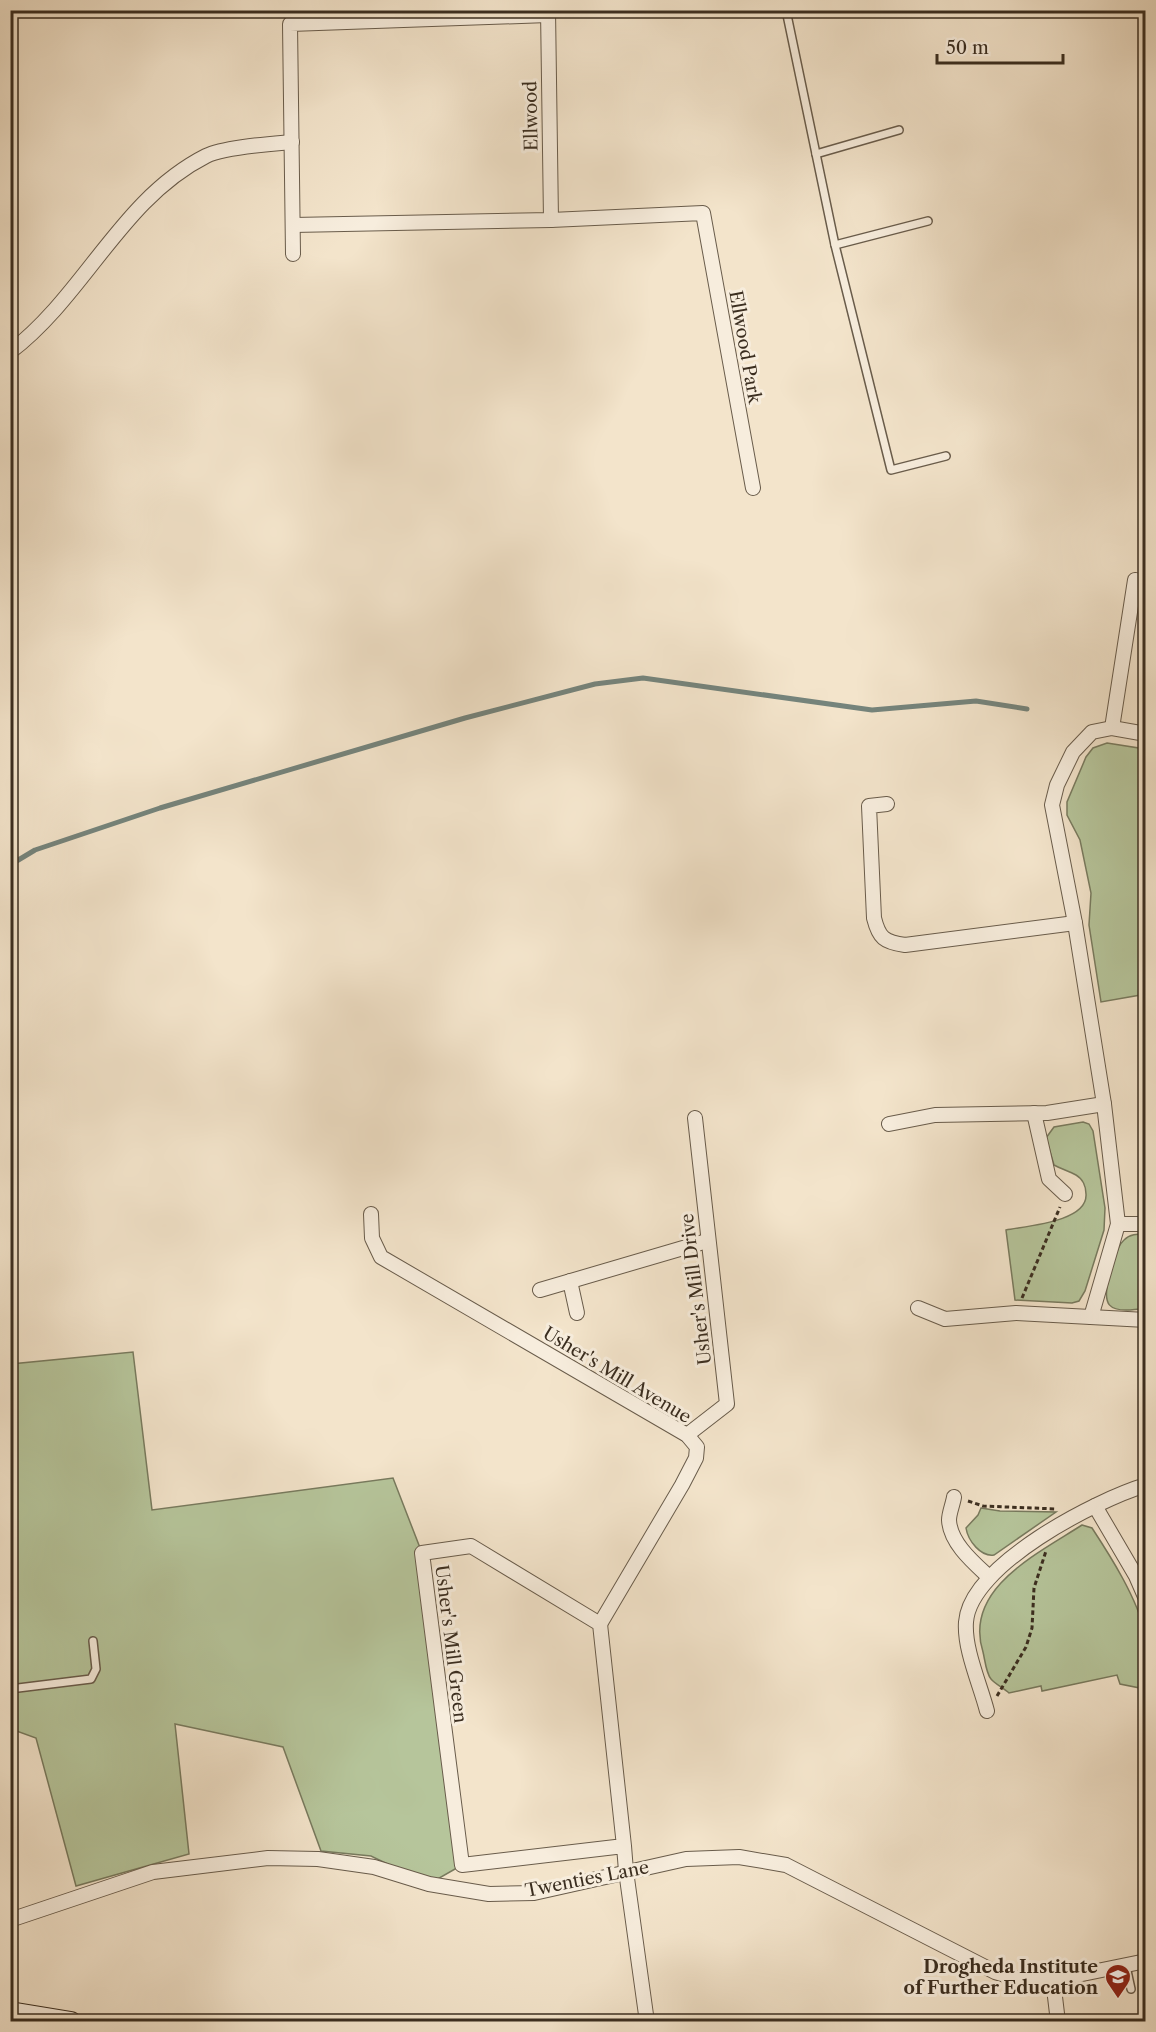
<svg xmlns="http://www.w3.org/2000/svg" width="1156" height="2032" font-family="'Libre Caslon Text',serif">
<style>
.green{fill:#b6c59b;stroke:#787a5e;stroke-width:1.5}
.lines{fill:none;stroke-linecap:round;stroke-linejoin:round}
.stream{stroke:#75847c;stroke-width:5}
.lane-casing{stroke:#695c4b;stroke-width:10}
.street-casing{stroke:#695c4b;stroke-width:16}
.secondary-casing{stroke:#3b2e20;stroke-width:22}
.path{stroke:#3b2e20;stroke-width:3;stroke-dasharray:4.5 3;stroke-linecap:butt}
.lane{stroke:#f7eddd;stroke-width:7}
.street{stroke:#f7eddd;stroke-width:14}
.secondary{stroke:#f7eddd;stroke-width:20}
.labels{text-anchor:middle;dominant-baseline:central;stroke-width:6;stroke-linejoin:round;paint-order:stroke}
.street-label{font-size:18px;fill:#3b2e20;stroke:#f7eddd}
.poi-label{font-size:18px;font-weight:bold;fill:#3b2e20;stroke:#f7eddd;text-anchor:end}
</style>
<rect width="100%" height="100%" fill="#f3e4cb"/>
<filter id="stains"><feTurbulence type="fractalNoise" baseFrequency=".00333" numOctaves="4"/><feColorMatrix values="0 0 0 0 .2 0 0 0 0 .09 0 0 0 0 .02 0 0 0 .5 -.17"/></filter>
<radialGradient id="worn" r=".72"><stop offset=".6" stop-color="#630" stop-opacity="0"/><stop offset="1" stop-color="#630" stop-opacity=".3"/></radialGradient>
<g class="green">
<polygon points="1107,743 1145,749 1146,994 1101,1002 1089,925 1091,893 1080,840 1067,815 1067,802 1086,757 1093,748"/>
<path d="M1083,1122L1089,1124L1093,1131L1105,1208L1104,1230L1085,1291L1079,1301L1072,1303L1015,1300L1006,1230C1026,1226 1088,1222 1086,1194C1086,1187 1083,1179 1076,1175C1069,1171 1061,1169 1054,1165L1046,1138L1054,1127Z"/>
<path d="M1145,1234V1308C1107,1315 1100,1306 1111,1270C1115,1260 1116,1247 1124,1240C1130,1234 1137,1234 1145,1234Z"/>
<polygon points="133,1352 152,1510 393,1478 422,1553 462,1865 429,1884 371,1856 321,1851 283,1747 175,1724 189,1854 76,1886 36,1738 11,1729 11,1364"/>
<path d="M981,1508L1000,1511L1056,1512L994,1555C981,1557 968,1541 966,1528L978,1515Z"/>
<path d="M1082,1525L1092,1528C1111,1557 1137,1598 1145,1633C1149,1650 1146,1672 1145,1689L1120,1684L1117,1675L1042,1691L1041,1686L1009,1693C1004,1688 995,1684 991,1679C986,1673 985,1660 983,1652C963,1589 1037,1554 1082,1525Z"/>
</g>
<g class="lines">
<polyline class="stream" points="10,865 35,850 160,808 465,718 595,684 643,678 872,710 976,701 1027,709"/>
<defs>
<g id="lane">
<polyline points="786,10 835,245 891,470 946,456"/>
<polyline points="816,154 899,130"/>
<polyline points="835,245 928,221"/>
<polyline points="10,1689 91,1679 96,1669 93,1641"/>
<polyline points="1126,1966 1131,1989"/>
</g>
<g id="street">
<polyline points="548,10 551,220"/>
<polyline points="293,225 551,220 703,213 753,488"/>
<polyline points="293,254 290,24 548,15"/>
<path d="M10,352C85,295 121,199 206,156C224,147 270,144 292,142"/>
<polyline points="1112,728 1135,580 1146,582"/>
<path d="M887,804L869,806L874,918C879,938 884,942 905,945L1075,923"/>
<polyline points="1034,1113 1049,1179 1065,1194"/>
<polyline points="889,1124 935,1115 1047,1113 1104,1104"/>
<polyline points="371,1214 372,1238 381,1257 687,1435 697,1447 696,1458 682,1485 600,1624"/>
<polyline points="1118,1224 1146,1224"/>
<polyline points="570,1281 577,1313"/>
<polyline points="540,1290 707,1241"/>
<polyline points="918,1308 945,1319 1016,1313 1146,1320"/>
<polyline points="1091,1317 1118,1224 1104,1104 1075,923 1052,805 1057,785 1073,752 1092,732 1112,728 1146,734"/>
<polyline points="687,1435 727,1404 695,1118"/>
<path d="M954,1497C953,1504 949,1513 949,1520C950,1543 974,1563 989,1577"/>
<polyline points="1095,1506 1136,1576 1146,1599"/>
<path d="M987,1711C980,1684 964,1649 966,1622C970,1565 1096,1500 1146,1485"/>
<polyline points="624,1846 462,1865 422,1553 471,1546 600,1624 624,1846 626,1871 647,2022"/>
<polyline points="10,1920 153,1872 268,1858 318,1859 374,1867 429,1884 489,1894 534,1893 686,1859 739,1857 786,1865 995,1972 1022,1980 1053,1980 1146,1961"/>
<polyline points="1053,1980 1058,2022"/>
</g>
<polyline id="secondary" points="10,2012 71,2022"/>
</defs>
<use href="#lane" class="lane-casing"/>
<use href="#street" class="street-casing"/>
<use href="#secondary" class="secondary-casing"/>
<g class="path">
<polyline points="1022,1298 1060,1207"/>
<polyline points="968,1501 983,1506 1056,1509"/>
<polyline points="997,1696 1026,1647 1032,1628 1034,1588 1046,1551"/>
</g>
<use href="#lane" class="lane"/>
<use href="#street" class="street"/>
<use href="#secondary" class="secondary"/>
</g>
<defs>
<symbol id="university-pin" viewBox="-11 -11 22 30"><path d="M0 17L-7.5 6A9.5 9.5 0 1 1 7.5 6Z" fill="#8f2418" stroke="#f7eddd"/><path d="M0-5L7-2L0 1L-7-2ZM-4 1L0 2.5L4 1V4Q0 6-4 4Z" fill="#fff"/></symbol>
</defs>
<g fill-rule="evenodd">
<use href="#university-pin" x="1103" y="1962" width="30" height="40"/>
</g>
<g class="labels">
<g class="street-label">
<text transform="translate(531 116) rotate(-91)">Ellwood</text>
<text transform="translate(745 347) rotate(80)">Ellwood Park</text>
<text transform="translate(696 1289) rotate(-97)">Usher's Mill Drive</text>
<text transform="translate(617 1375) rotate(31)">Usher's Mill Avenue</text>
<text transform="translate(451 1644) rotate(83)">Usher's Mill Green</text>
<text transform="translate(587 1879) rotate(-11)">Twenties Lane</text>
</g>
<g class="poi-label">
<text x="1098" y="1967">Drogheda Institute<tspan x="1098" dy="21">of Further Education</tspan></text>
</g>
</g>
<rect width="1156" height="2032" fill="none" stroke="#f3e4cb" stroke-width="36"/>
<rect x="12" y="12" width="1132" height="2008" fill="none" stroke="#3b2e20" stroke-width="3"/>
<rect x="18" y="18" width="1120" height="1996" fill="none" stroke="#3b2e20" stroke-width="1.5"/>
<path d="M937 54v9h126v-9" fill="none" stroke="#3b2e20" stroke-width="3"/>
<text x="946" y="54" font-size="18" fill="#3b2e20" stroke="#f7eddd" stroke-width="4.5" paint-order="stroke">50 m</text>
<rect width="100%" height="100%" filter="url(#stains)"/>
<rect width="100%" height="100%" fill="url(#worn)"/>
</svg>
